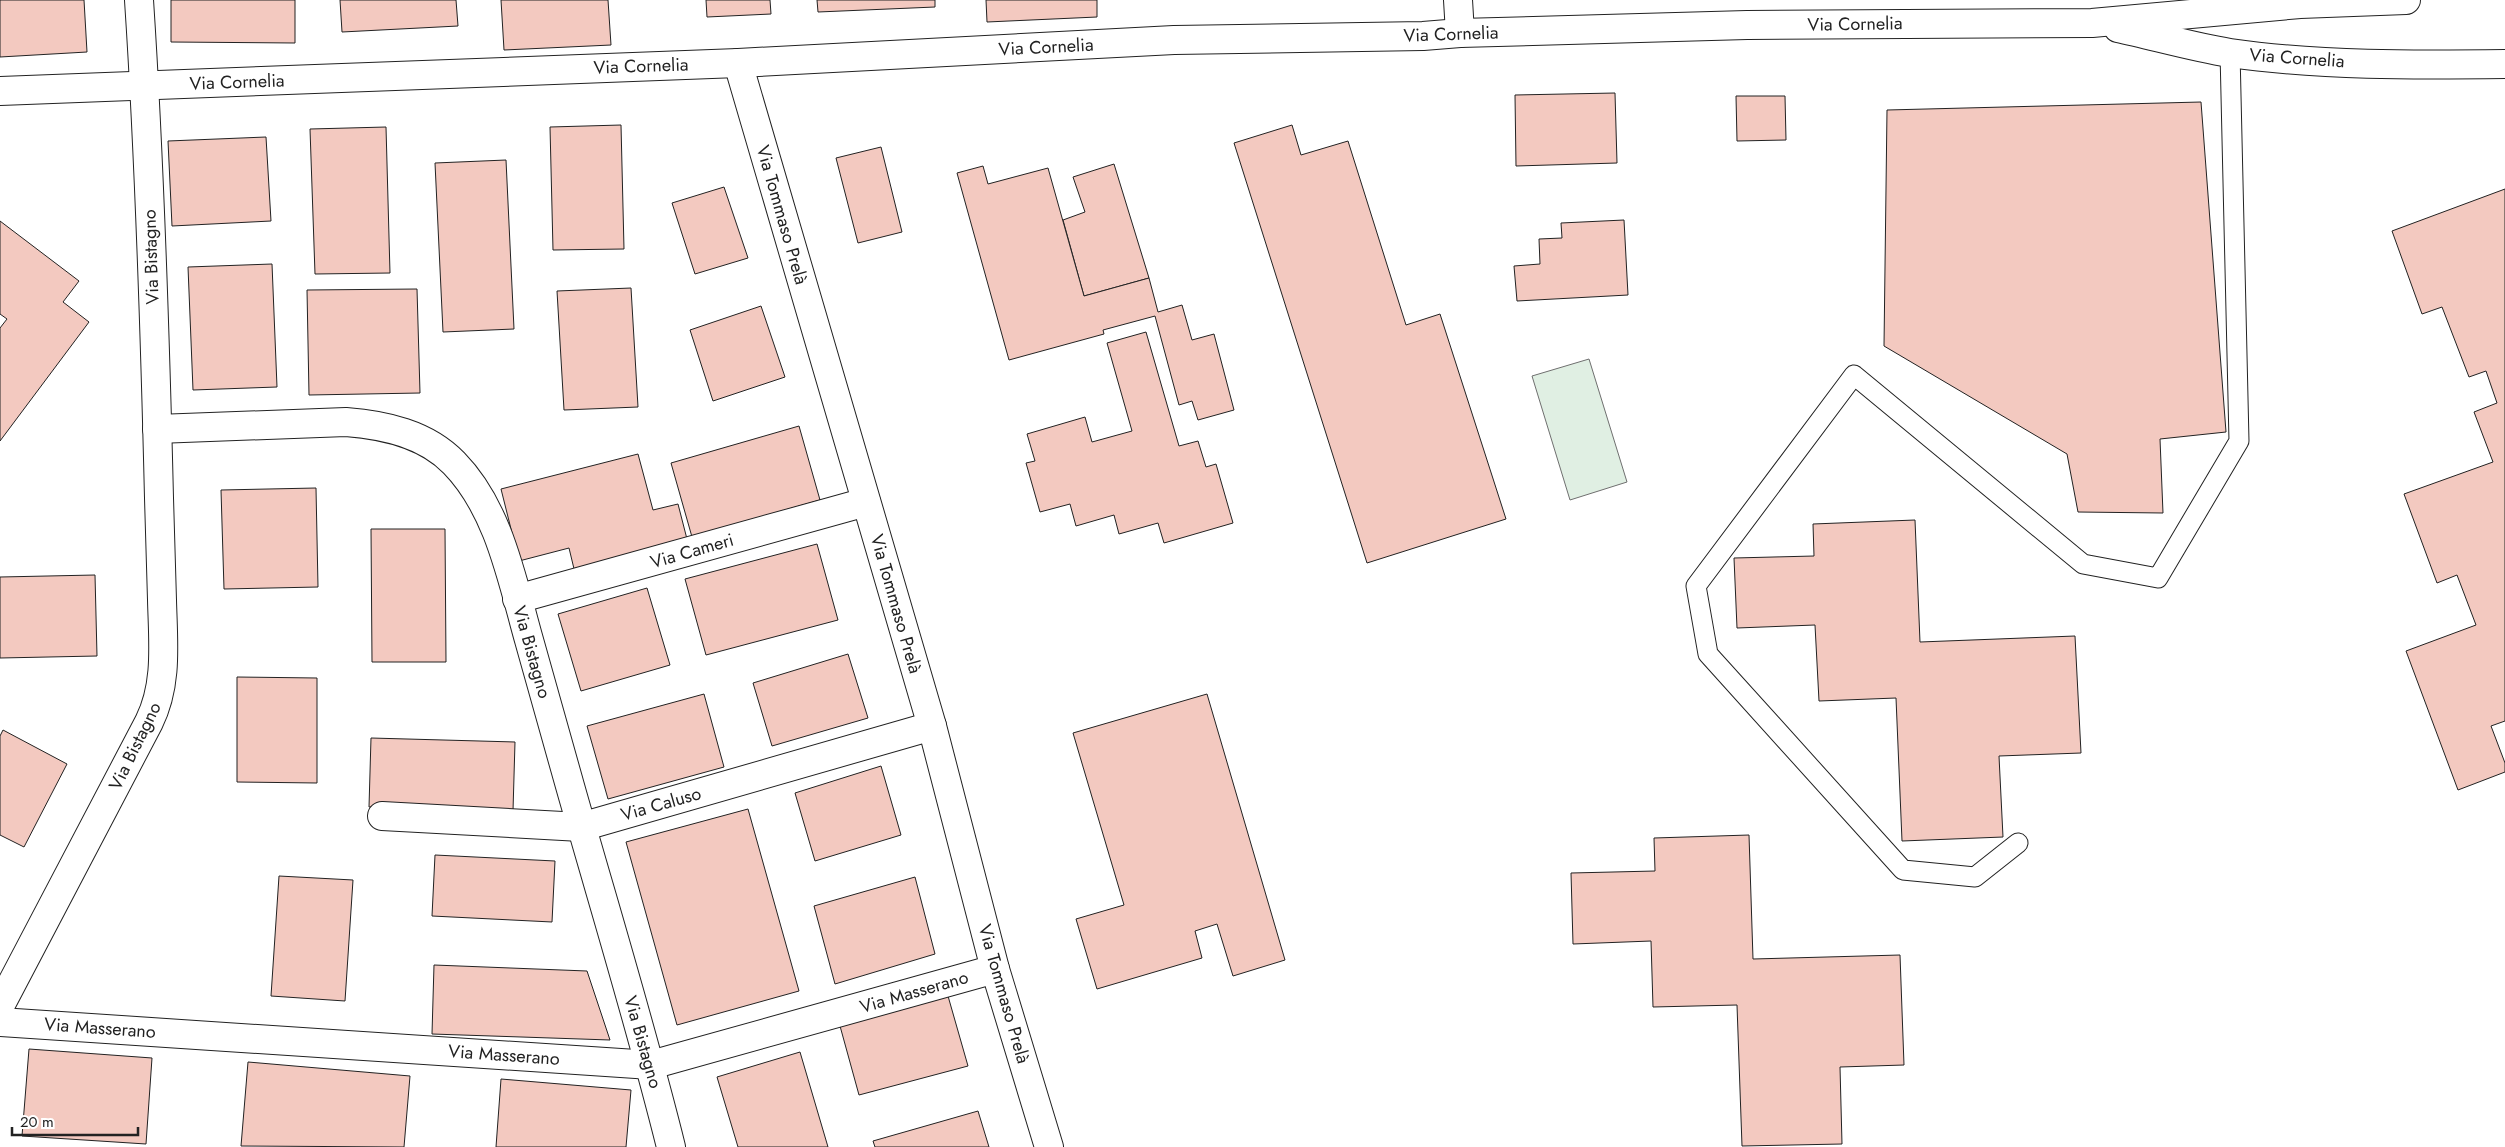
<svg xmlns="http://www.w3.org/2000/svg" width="2505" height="1147" font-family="Jost,sans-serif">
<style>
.green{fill:#e0efe3;stroke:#6f6f6f}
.building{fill:#f3c9c0;stroke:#222}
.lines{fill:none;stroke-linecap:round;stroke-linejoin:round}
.lane-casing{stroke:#222;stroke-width:21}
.street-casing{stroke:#222;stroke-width:30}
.secondary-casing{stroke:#222;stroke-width:30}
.lane{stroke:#fff;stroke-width:19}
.street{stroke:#fff;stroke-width:28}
.secondary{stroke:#fff;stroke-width:28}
.labels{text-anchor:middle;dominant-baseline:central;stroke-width:4;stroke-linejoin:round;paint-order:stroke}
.street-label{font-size:18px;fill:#222;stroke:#fff}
</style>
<rect width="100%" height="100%" fill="#fff"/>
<polygon class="green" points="1589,359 1627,482 1570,500 1532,376"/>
<g class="building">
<polygon points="0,0 84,0 87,52 0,57"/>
<polygon points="171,0 295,0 295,43 171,42"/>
<polygon points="340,0 456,0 458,26 342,32"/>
<polygon points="501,0 608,0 611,45 504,50"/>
<polygon points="706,0 770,0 771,14 707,17"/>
<polygon points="817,0 935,0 935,7 818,12"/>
<polygon points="986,0 1097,0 1097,17 987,22"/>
<polygon points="1615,93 1617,163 1516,166 1515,95"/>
<polygon points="1736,96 1785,96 1786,140 1737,141"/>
<polygon points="2201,102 2226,432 2160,439 2163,513 2078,512 2067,454 1884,346 1887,110"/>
<polygon points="621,125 624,249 553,250 550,127"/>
<polygon points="1292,125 1301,155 1348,141 1406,325 1440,314 1506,519 1367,563 1234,143"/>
<polygon points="386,127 390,273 315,274 310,129"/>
<polygon points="266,137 271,221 172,226 168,141"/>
<polygon points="881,147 902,232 858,243 836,158"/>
<polygon points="506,160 514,329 443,332 435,163"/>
<polygon points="1114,164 1149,278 1084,296 1063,220 1085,212 1073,177"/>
<polygon points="983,166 988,184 1048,168 1084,296 1149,278 1158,312 1182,305 1192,340 1214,334 1234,410 1198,420 1192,401 1179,405 1155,316 1103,330 1104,334 1009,360 957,173"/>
<polygon points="724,187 748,258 695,274 672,203"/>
<polygon points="2505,189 2505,721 2491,726 2505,763 2505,772 2458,790 2406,651 2476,625 2457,575 2437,583 2404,494 2493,462 2474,412 2497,403 2486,371 2469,377 2442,307 2422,314 2392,231"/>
<polygon points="1624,220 1628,295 1517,301 1514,266 1540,264 1539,239 1562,238 1561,223"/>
<polygon points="0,221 79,281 63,302 89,322 0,441 0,328 7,319 0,314"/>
<polygon points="272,264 277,387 193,390 188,267"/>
<polygon points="631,288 638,407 564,410 557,291"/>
<polygon points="417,289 420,393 309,395 307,290"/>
<polygon points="761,306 785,377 713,401 690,330"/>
<polygon points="1146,332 1179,446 1198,441 1206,467 1216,464 1233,523 1164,543 1158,523 1119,534 1114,515 1076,526 1070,504 1040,512 1026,463 1035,461 1027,434 1085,417 1092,442 1132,431 1107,343"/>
<polygon points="799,426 820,500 692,537 671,463"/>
<polygon points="638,454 653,510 678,504 688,543 575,573 569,548 519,561 501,489"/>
<polygon points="316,488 318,587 224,589 221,490"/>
<polygon points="1915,520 1920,642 2075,636 2081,753 1999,756 2003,837 1902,841 1896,698 1819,701 1815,625 1737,628 1734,558 1814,556 1813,524"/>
<polygon points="371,529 445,529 446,662 372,662"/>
<polygon points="817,544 838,620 706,655 685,579"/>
<polygon points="95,575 97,656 0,658 0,577"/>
<polygon points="647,588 670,665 581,691 558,614"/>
<polygon points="848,654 868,718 772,746 753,683"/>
<polygon points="237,677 317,678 317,783 237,782"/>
<polygon points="704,694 724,767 608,799 587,726"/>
<polygon points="1207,694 1285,960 1233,976 1217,924 1195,931 1202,958 1097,989 1076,919 1124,905 1073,733"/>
<polygon points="3,730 67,764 24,847 0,835 0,736"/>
<polygon points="371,738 515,742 513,811 369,807"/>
<polygon points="881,766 901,835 815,861 795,793"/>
<polygon points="748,809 799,991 677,1025 626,842"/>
<polygon points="1749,835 1753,959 1900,955 1904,1065 1840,1067 1842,1144 1742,1146 1737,1005 1653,1007 1651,941 1573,944 1571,873 1655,871 1654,838"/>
<polygon points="435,855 555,861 552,922 432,916"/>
<polygon points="279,876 353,880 345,1001 271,996"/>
<polygon points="915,877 935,954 835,984 814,906"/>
<polygon points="434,965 587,971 610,1040 432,1034"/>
<polygon points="948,996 968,1066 859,1095 840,1026"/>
<polygon points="29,1049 152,1058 146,1144 22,1136"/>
<polygon points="800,1052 828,1147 738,1147 717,1077"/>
<polygon points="248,1062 410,1076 404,1147 241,1146"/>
<polygon points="501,1079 631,1090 626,1147 496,1147"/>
<polygon points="978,1111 989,1147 875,1147 873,1141"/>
</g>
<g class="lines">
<defs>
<polyline id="lane" points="2018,843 1975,877 1903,870 1708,654 1696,586 1854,375 2083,564 2158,578 2239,441 2230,52"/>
<g id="street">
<polyline points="738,63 932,726 995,969 1049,1147"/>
<path d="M157,429L346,422C385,425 426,434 454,463C499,509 512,580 529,640C543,689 556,737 570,786C604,906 641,1026 671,1147"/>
<polyline points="517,599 866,502"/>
<polyline points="382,816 581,827 932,726"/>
<path d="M0,1006L149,722C168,684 163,642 162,600C161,566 160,532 159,498C155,332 150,166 139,0"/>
<polyline points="0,1022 651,1065 995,969"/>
</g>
<g id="secondary">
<polyline points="1458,0 1460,33"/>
<path d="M2118,28C2155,36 2193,47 2230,53C2321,66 2414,65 2505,64"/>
<polyline points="0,91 738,63 1174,40 1423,36 1460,33 1747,25 2092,23 2300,4 2406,0"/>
</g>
</defs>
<use href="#lane" class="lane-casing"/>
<use href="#street" class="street-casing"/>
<use href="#secondary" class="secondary-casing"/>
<use href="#lane" class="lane"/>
<use href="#street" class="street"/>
<use href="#secondary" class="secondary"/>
</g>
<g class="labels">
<g class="street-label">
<text transform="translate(1855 24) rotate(-1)">Via Cornelia</text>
<text transform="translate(1451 34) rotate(-2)">Via Cornelia</text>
<text transform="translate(1046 47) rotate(-3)">Via Cornelia</text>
<text transform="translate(2297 58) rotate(4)">Via Cornelia</text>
<text transform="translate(641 66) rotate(-2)">Via Cornelia</text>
<text transform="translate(237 82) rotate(-2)">Via Cornelia</text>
<text transform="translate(782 215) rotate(74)">Via Tommaso Prelà</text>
<text transform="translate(151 257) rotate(-92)">Via Bistagno</text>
<text transform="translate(692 551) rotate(-16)">Via Cameri</text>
<text transform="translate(896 604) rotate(74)">Via Tommaso Prelà</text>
<text transform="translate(532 652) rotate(74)">Via Bistagno</text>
<text transform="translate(135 746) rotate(-64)">Via Bistagno</text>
<text transform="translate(661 804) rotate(-16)">Via Caluso</text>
<text transform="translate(914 992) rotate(-16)">Via Masserano</text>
<text transform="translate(1004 994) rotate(74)">Via Tommaso Prelà</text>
<text transform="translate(100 1028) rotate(4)">Via Masserano</text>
<text transform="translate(643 1042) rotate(74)">Via Bistagno</text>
<text transform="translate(504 1055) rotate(4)">Via Masserano</text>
</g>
</g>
<path d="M12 1127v8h126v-8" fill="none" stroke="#222222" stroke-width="2.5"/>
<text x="20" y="1127" font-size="15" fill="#222222" stroke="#ffffff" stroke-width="4" paint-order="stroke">20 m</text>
</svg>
